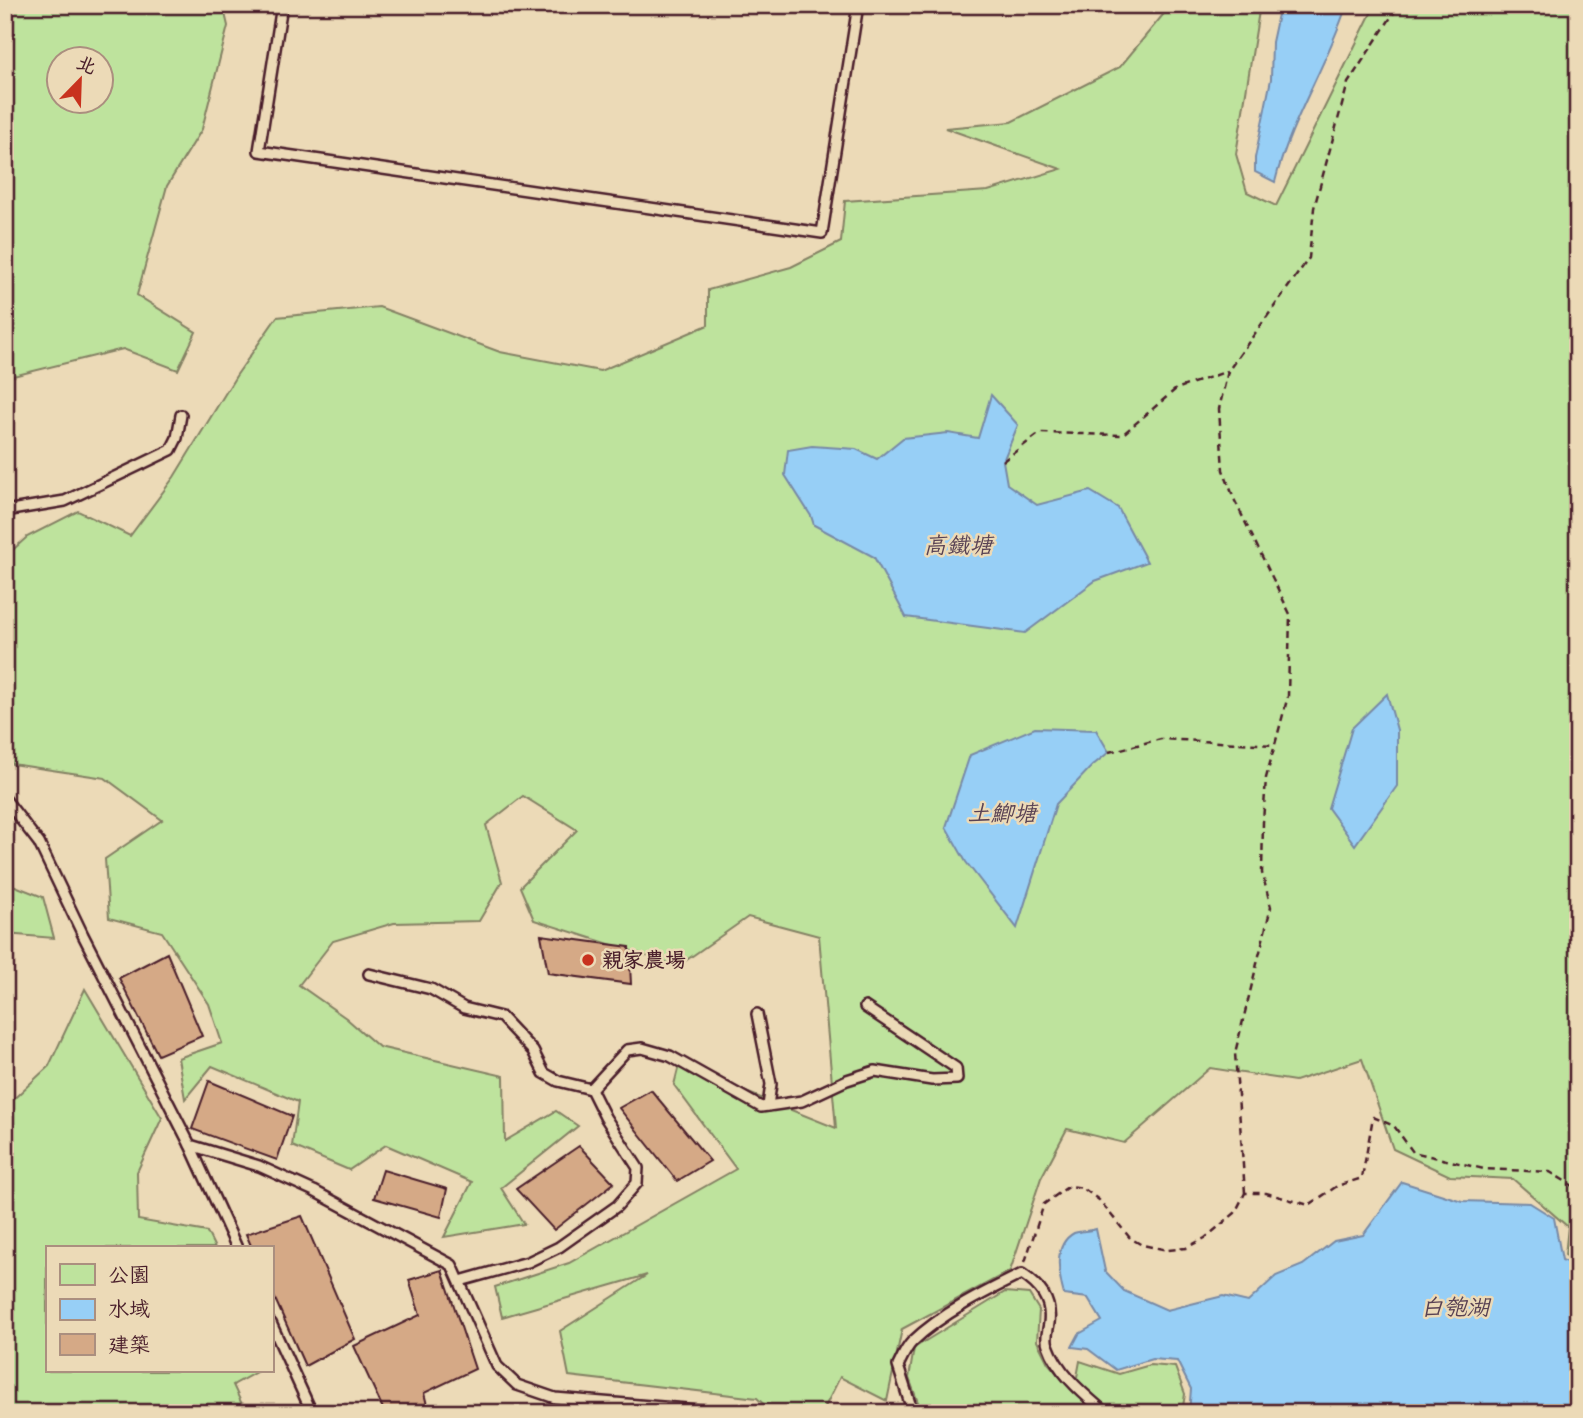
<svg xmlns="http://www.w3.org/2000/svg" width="1583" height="1418" font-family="'Shantell Sans','LXGW WenKai TC',sans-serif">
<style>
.green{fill:#bee39d;stroke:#848164;stroke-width:2;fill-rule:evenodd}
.water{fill:#97cff6;stroke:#7889a5;stroke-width:2}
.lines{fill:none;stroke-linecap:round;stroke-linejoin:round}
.stream{stroke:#7889a5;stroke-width:4.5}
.building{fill:#d5a986;stroke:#4a1f2b;stroke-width:2}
.service-casing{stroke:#4a1f2b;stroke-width:14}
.path{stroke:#4a1f2b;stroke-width:2.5;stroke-dasharray:7 5;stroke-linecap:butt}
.service{stroke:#ecdab7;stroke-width:9}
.poi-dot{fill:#c8321e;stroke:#ecdab7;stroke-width:2.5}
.labels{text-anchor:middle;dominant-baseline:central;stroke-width:5;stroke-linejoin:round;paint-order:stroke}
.poi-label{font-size:21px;font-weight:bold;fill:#4a1f2b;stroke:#ecdab7;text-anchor:start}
.water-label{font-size:23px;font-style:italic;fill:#594254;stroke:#ecdab7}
</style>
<rect width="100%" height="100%" fill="#ecdab7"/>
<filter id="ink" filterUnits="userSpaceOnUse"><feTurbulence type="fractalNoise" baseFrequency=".0143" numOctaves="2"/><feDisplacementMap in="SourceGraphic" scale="14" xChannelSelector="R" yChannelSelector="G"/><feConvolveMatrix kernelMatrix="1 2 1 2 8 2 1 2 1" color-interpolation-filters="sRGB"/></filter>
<g filter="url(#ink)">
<g class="green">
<path d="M5,5H223L228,26L202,129L167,186L137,295L196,332L178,370L123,349L5,378ZM60,60H102V102H60Z"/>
<polygon points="1171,5 1260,5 1236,154 1247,192 1276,206 1375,5 1578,5 1578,1262 1565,1255 1568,1227 1513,1179 1450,1176 1393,1149 1362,1059 1295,1081 1210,1068 1124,1143 1067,1129 1041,1178 1010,1271 902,1329 887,1401 840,1377 822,1413 773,1413 757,1398 569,1376 560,1331 647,1275 502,1317 495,1287 569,1263 736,1169 674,1085 679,1065 836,1128 819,936 748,917 678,966 534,920 520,887 577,830 523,796 486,825 502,882 479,921 394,923 333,941 299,985 346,1018 379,1047 504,1076 505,1141 556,1111 578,1126 501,1188 524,1224 444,1237 472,1182 386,1145 349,1170 292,1146 298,1102 212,1066 185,1099 178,1058 222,1043 209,1004 162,932 109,918 105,859 162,820 105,778 12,764 5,755 5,557 27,537 78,511 130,536 174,477 236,376 277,317 379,307 500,352 600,371 708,325 708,290 791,267 841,242 845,201 988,191 1061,169 945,128 1011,122 1120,67"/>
<polygon points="5,882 43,897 54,938 5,934"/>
<polygon points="85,989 162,1118 137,1172 138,1220 207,1232 215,1248 47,1248 47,1371 258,1371 233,1385 246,1413 5,1413 5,1107 49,1066"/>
<polygon points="1005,1292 1029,1294 1039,1310 1037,1341 1048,1363 1074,1393 1080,1361 1119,1374 1150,1365 1175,1367 1185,1394 1182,1413 922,1413 909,1378 914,1348"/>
</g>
<g class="water">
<path d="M1280,5L1346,7C1326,67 1290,121 1275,182L1255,172V158L1271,79L1272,42Z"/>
<polygon points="991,395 1018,425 1003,461 1007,484 1037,505 1090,491 1118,508 1147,562 1095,581 1025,633 906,617 874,557 814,525 811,516 785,475 788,450 812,446 856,449 877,459 903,438 948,433 978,438"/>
<polygon points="1387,694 1397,730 1397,786 1355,845 1328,808 1352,728"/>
<polygon points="1035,728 1096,730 1109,752 1092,766 1056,804 1017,928 966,862 946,827 970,755"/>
<path d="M1402,1182L1462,1201L1530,1203L1554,1218L1562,1260L1578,1267V1413H1189L1191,1389L1177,1361L1152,1359L1116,1370L1088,1349L1072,1347L1079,1334L1102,1321L1088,1298L1064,1295C1059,1276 1052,1245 1074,1233C1080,1231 1090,1231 1096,1229L1105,1271L1124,1291L1167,1310L1223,1296L1248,1302L1276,1276L1303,1265L1334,1241L1363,1235Z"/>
</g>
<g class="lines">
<polyline class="stream" points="301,1413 304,1409"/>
</g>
<g class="building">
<polygon points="541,935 629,947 631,984 548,973"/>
<polygon points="167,953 202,1036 158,1055 119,978"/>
<polygon points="209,1081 292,1116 277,1160 192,1129"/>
<polygon points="651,1090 710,1161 677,1181 619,1108"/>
<polygon points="579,1146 614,1183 554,1230 516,1189"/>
<polygon points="383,1170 447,1189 441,1217 374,1198"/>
<polygon points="302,1216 355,1339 305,1366 271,1290 271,1248 252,1248 246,1234"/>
<polygon points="442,1270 475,1369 424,1393 429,1413 385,1413 354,1346 420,1315 409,1280"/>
</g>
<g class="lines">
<defs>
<g id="service">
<polyline points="282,5 259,151 822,233 858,5"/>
<polyline points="5,511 65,501 171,450 177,438 181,415"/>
<polyline points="5,799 39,843 83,935 190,1145 259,1166 314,1191 452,1265 497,1366 517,1385 555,1398 734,1413"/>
<polyline points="369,974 431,989 464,1008 501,1017 533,1051 544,1073 558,1081 591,1089 627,1050 642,1048 670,1056 761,1107 802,1101 847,1080 875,1071 932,1080 957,1079 956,1068 865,1007"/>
<polyline points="757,1014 771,1084 768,1106"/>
<polyline points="190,1145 237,1248"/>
<polyline points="460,1281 528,1262 559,1247 617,1206 637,1183 638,1168 605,1117 591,1089"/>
<polyline points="271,1323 312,1413"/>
<path d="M913,1413L898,1366C902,1358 906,1348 912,1342C942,1313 985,1292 1022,1274C1040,1286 1052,1300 1049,1323C1048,1331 1045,1338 1048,1345C1057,1371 1080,1391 1100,1408V1413"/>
</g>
</defs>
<use href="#service" class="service-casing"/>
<g class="path">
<polyline points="1003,461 1040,433 1122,435 1176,389 1228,371"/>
<polyline points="1109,752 1161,739 1275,745"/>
<polyline points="1245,1193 1235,1053 1271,907 1262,873 1263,822 1266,778 1288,696 1290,614 1235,501 1223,470 1219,409 1228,371 1309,258 1314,208 1348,83 1399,5"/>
<polyline points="1025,1262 1044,1204 1069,1186 1083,1188 1099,1200 1130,1238 1142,1245 1168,1250 1186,1248 1205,1238 1235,1213 1245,1193 1266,1193 1309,1205 1337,1186 1362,1178 1373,1117 1394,1126 1413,1152 1484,1169 1550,1172 1578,1189"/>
</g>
<use href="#service" class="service"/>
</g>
</g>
<circle class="poi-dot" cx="588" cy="960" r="7"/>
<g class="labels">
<g class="poi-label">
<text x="602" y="960">親家農場</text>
</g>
<g class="water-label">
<text x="958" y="545">高鐵塘</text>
<text x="1002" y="813">土鯽塘</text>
<text x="1455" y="1307">白匏湖</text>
</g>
</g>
<rect width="1583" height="1418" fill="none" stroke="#ecdab7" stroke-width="28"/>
<rect x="14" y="14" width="1555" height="1390" fill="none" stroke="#4a1f2b" stroke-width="2.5" filter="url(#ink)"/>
<rect x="46" y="1246" width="228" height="126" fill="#ecdab7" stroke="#ab8f7f" stroke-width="2"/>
<rect x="60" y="1264" width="35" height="21" fill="#bee39d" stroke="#ab8f7f" stroke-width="2"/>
<text x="108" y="1282" font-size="21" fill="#4a1f2b">公園</text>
<rect x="60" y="1299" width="35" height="21" fill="#97cff6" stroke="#ab8f7f" stroke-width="2"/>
<text x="108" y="1316" font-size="21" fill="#4a1f2b">水域</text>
<rect x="60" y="1334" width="35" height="21" fill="#d5a986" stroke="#ab8f7f" stroke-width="2"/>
<text x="108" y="1352" font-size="21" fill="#4a1f2b">建築</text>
<g transform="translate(80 80) rotate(23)"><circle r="33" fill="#ecdab7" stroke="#ab8f7f" stroke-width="2"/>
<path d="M0-5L12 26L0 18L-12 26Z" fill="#c8321e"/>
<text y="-10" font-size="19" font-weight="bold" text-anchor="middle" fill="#4a1f2b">北</text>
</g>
</svg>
